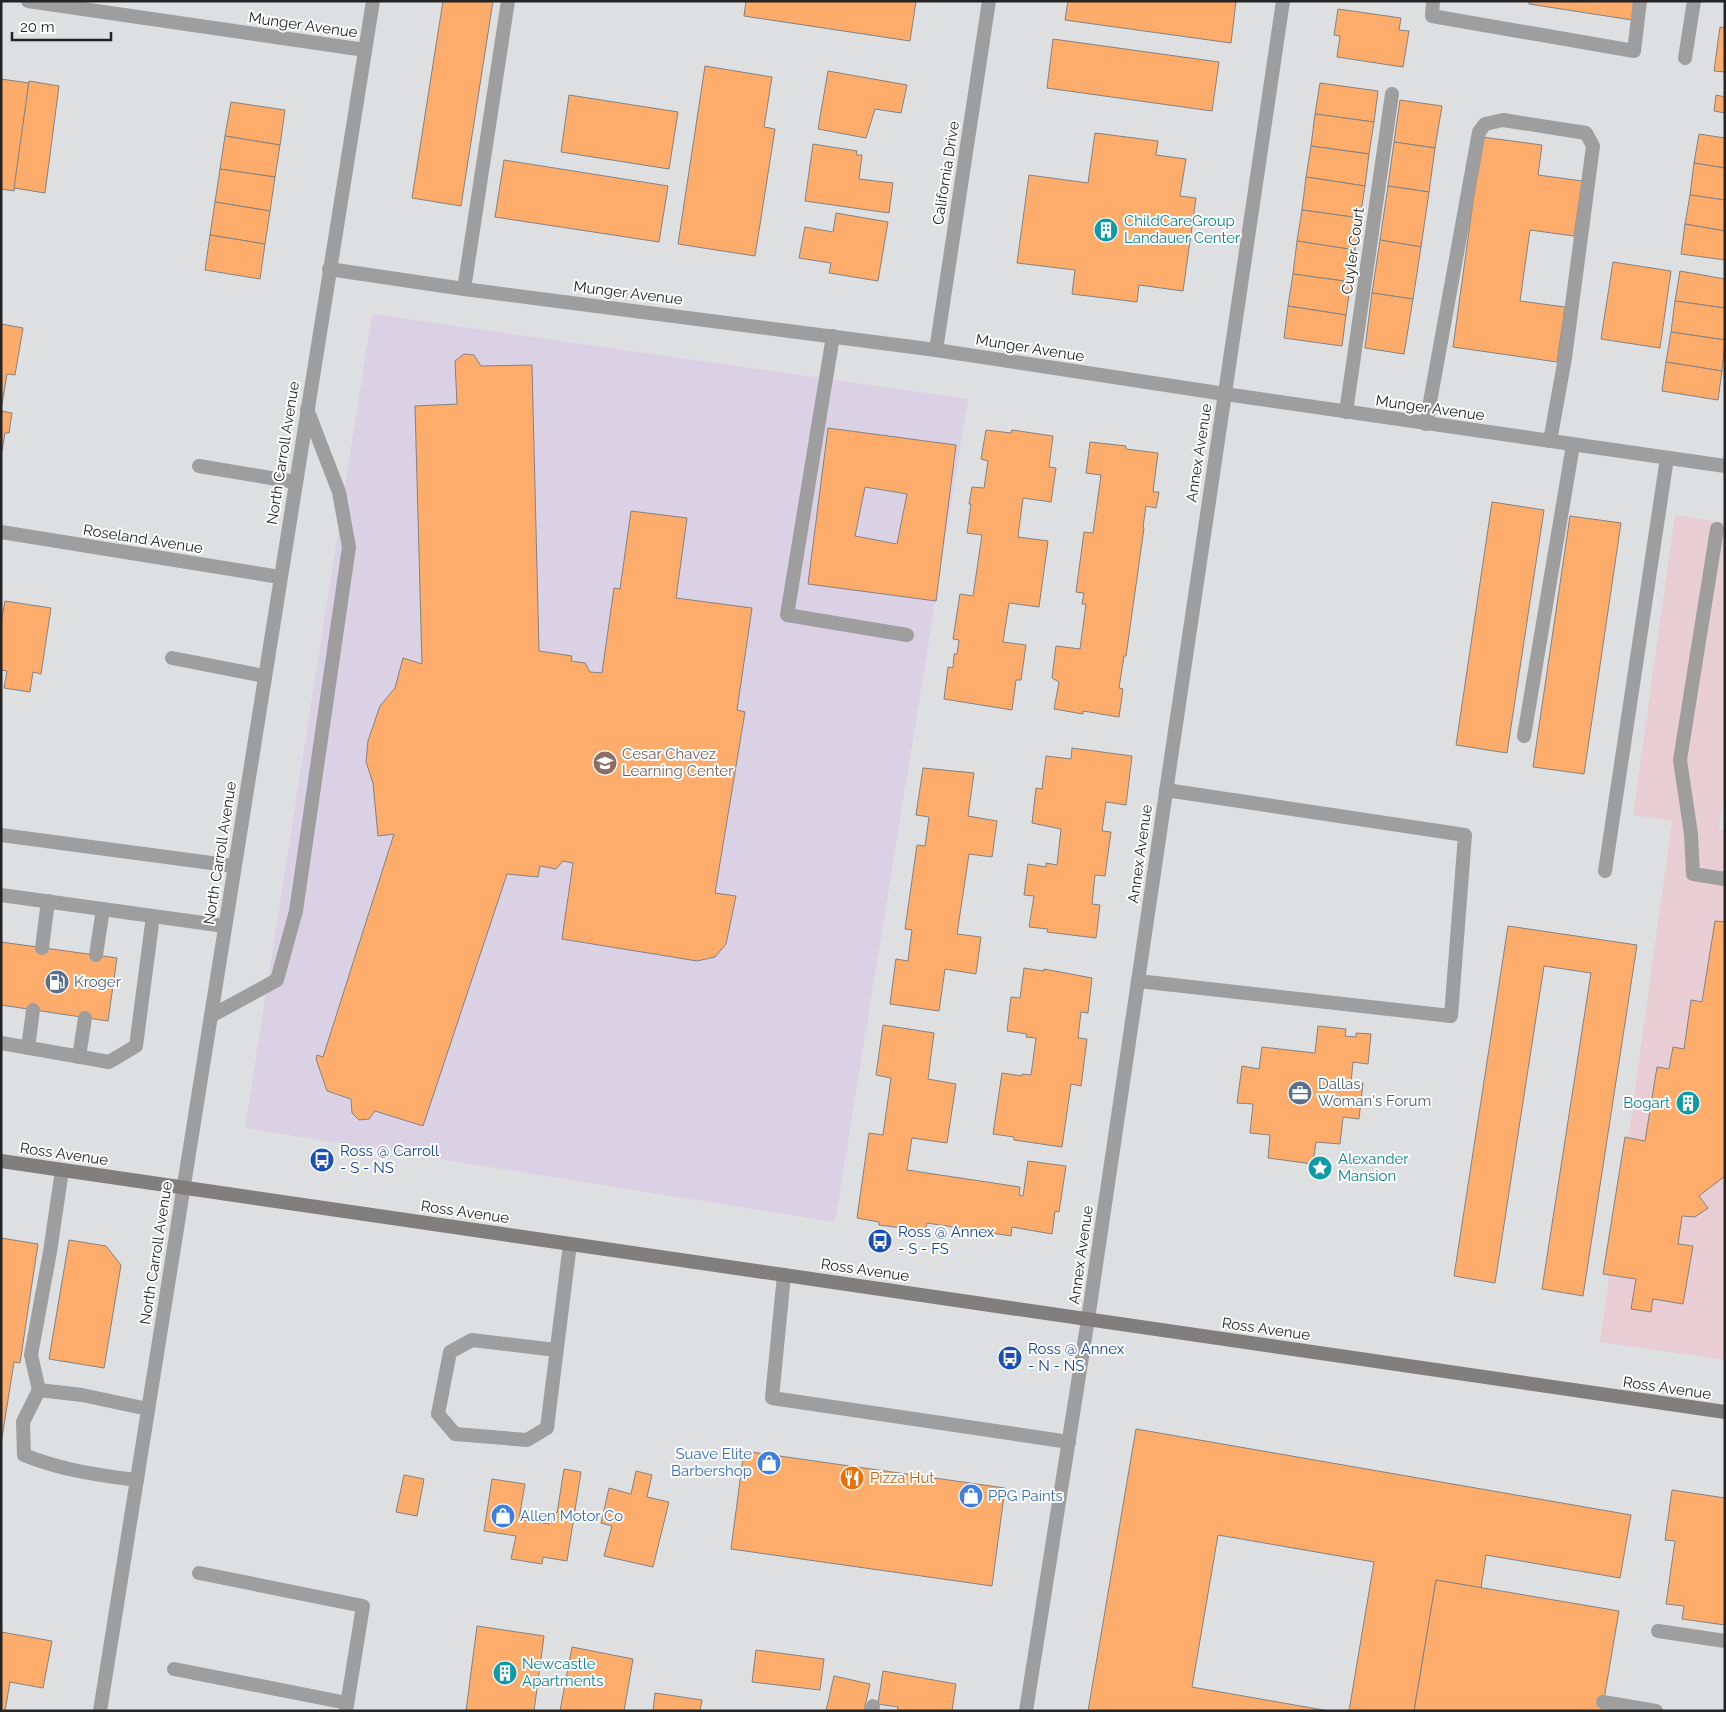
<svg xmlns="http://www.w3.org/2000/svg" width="1726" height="1712" font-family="Raleway,sans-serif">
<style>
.commercial{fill:#e8ced4}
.education{fill:#dbd1e5}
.building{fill:#feac6b;stroke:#848281;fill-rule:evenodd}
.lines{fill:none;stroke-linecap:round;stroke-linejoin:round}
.service{stroke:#9f9e9e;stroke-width:14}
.minor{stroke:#9f9e9e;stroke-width:14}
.tertiary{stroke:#9f9e9e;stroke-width:14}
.secondary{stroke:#807f7e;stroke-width:14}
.labels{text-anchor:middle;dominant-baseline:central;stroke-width:4;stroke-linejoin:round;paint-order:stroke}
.street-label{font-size:15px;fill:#242425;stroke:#fff}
.culture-label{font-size:15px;fill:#0d838f;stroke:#fff;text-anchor:start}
.education-label{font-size:15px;fill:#785e54;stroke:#fff;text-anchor:start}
.service-label{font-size:15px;fill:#4e5e75;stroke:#fff;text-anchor:start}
.transit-label{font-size:15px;fill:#164399;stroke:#fff;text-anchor:start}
.shop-label{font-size:15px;fill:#366cbe;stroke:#fff;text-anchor:start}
.food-label{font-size:15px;fill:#c56008;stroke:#fff;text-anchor:start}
</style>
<rect width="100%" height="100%" fill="#dedfe1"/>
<polygon class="commercial" points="1675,515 1725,523 1725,786 1719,829 1725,830 1725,1360 1600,1342 1672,821 1633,815"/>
<polygon class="education" points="372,314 968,399 835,1222 245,1128"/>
<g class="building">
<polygon points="443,1 493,1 461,206 412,198"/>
<polygon points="746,1 916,1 910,41 744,16"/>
<polygon points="1068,1 1236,1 1231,43 1065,20"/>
<polygon points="1529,1 1634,1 1632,20 1529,4"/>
<polygon points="1338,9 1401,18 1399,30 1409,31 1403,67 1337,57 1340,36 1334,35"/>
<polygon points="1720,27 1725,28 1725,72 1714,71"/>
<polygon points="1053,39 1219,62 1212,111 1047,88"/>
<polygon points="705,66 772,77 764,127 775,129 755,256 678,244"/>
<polygon points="828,71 907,85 901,113 875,109 866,138 818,129"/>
<polygon points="1,79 29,83 14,191 1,189"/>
<polygon points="29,81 59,86 45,193 14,188"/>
<polygon points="1320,83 1378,91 1374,122 1315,114"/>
<polygon points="569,95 678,112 669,169 561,152"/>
<polygon points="1716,95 1725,97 1725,113 1714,111"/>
<polygon points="1400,100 1442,106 1435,148 1394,142"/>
<polygon points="231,102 285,110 280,145 225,136"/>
<polygon points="1315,114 1374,122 1369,154 1311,146"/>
<polygon points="1095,133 1158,141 1156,155 1186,159 1180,196 1196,198 1183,291 1139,285 1137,302 1072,294 1075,270 1017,263 1029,175 1088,183"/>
<polygon points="1699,134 1725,138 1725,168 1694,163"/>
<polygon points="225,136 280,145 275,177 220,169"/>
<polygon points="1482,137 1542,145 1538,175 1582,181 1574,236 1530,230 1520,301 1565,307 1557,362 1453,347"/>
<polygon points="1394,142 1435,148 1429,192 1388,186"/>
<polygon points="813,144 857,151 856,155 862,155 859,179 893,183 889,213 805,201"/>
<polygon points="1311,146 1369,154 1365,186 1306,177"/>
<polygon points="504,160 668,186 659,242 495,217"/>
<polygon points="1694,163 1725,168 1725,200 1690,195"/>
<polygon points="220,169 275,177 270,211 215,202"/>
<polygon points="1306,177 1365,186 1360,218 1302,210"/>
<polygon points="1388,186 1429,192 1421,247 1380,240"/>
<polygon points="1690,195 1725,200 1725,231 1685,224"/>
<polygon points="215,202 270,211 265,244 210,235"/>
<polygon points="1302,210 1360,218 1355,250 1297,241"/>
<polygon points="836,213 888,222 878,281 829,273 831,263 799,258 805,227 833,232"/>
<polygon points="1685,224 1725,231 1725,260 1681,254"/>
<polygon points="210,235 265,244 260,279 205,270"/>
<polygon points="1380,240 1421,247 1413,299 1372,293"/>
<polygon points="1297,241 1355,250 1351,282 1293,274"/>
<polygon points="1613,262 1671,271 1660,348 1601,339"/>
<polygon points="1680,271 1725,279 1725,308 1675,301"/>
<polygon points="1293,274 1351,282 1346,315 1288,306"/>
<polygon points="1372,293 1413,299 1404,354 1365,348"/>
<polygon points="1675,301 1725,308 1725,340 1671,332"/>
<polygon points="1288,306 1346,315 1342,346 1284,338"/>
<polygon points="1,324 23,328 15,375 7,374 1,410"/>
<polygon points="1671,332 1725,340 1722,371 1666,362"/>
<polygon points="464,354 474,355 481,366 532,365 539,651 572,656 571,661 585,663 590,672 602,673 614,588 620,589 631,511 687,518 676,598 752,608 737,710 745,712 715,893 736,896 726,944 715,957 697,961 562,939 573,863 563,861 556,869 540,866 538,877 507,874 423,1126 375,1111 369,1119 359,1120 352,1113 351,1099 327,1091 316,1059 317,1055 323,1057 394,834 378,836 373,783 366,762 368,741 380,706 395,688 403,658 422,664 415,406 457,404 455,361"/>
<polygon points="1666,362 1722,371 1718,400 1662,391"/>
<polygon points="1,411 12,413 9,433 5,433 2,451"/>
<path d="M828,428L956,445L936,601L808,584ZM865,487L907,494L897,544L855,536Z"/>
<polygon points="986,430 1011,433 1012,430 1053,436 1049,467 1056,468 1051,502 1023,498 1018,537 1048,541 1039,607 1009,603 1003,642 1026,645 1021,680 1016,680 1012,710 944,699 948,667 953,668 954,654 957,654 959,640 953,639 960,594 973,596 982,535 967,533 971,504 969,504 972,487 984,488 988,461 981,459"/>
<polygon points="1090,442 1126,446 1126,449 1158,453 1153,492 1159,492 1156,508 1146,506 1143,527 1144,528 1126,656 1124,656 1119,688 1123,689 1119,717 1083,711 1083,714 1054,709 1059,682 1052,678 1056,646 1080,649 1086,604 1082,604 1084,593 1076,592 1084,532 1093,533 1101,475 1086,473"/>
<polygon points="1492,502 1544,510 1507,753 1456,745"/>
<polygon points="1570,516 1621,523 1584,774 1533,767"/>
<polygon points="5,601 51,608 41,674 33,672 30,692 4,688 7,671 1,670 1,623"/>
<polygon points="1072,748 1132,756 1126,805 1106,802 1102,831 1111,832 1105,876 1095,875 1092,904 1100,905 1096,938 1047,932 1048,929 1029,927 1034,896 1024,895 1028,864 1046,867 1046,863 1057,865 1061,829 1032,823 1036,788 1042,789 1046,756 1071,759"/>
<polygon points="923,768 974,773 968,816 997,821 992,857 969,854 957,934 981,937 976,974 945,969 939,1011 890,1004 896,959 908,961 912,930 905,929 917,845 925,846 929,817 916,815"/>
<polygon points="1715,921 1725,922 1725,1176 1699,1196 1708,1208 1695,1217 1682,1216 1678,1244 1693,1246 1683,1304 1653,1299 1651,1312 1631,1309 1636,1279 1603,1274 1625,1137 1645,1141 1657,1067 1669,1069 1673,1047 1684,1049 1691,1000 1702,1002"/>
<polygon points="1508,926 1637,945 1583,1296 1542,1289 1591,973 1544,966 1495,1283 1454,1276"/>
<polygon points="1,942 117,958 108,1021 1,1005"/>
<polygon points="1024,968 1044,971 1044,969 1092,978 1088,1013 1081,1012 1078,1038 1087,1039 1081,1086 1071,1084 1062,1147 1014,1140 1014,1137 993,1134 1002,1073 1022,1076 1022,1074 1031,1075 1036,1038 1026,1037 1027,1034 1007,1031 1011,997 1020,998"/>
<polygon points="883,1025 934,1033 928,1079 956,1084 947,1143 912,1138 907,1170 1020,1187 1019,1195 1023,1196 1028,1161 1066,1166 1059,1212 1055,1211 1052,1234 1012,1227 1011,1236 927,1223 925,1231 879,1225 879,1222 857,1218 869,1133 883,1135 891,1078 876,1075"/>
<polygon points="1318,1026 1346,1029 1345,1036 1356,1037 1356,1033 1371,1034 1368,1064 1353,1062 1351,1082 1363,1083 1359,1119 1343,1117 1340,1144 1316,1142 1313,1164 1268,1158 1270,1135 1250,1133 1253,1104 1237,1103 1242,1066 1259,1069 1262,1047 1315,1053"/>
<polygon points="1,1238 38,1244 20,1363 14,1362 1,1444"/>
<polygon points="69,1240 106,1246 121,1265 104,1368 49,1359"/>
<polygon points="1136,1429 1631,1515 1620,1578 1486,1555 1481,1588 1436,1580 1414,1711 1349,1711 1374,1562 1218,1535 1192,1687 1329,1711 1088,1711"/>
<polygon points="744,1451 1005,1488 992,1586 731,1549"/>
<polygon points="564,1469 581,1472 567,1561 543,1557 542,1564 511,1559 516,1536 484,1531 492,1479 525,1484 519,1519 549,1524 551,1512 557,1513"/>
<polygon points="636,1471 652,1475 647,1497 669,1502 653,1567 604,1556 612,1526 601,1523 609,1488 631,1494"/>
<polygon points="404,1475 424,1479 417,1516 396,1512"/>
<polygon points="1672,1490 1725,1498 1725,1625 1682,1619 1684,1606 1666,1604 1675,1541 1665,1540"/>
<polygon points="1436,1580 1619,1611 1602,1711 1414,1711"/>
<polygon points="477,1626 544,1636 534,1711 466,1711"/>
<polygon points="1,1632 52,1641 43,1688 10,1682 5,1711 1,1711"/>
<polygon points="572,1647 633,1659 624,1711 560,1711"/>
<polygon points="756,1650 824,1659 820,1690 752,1682"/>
<polygon points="883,1671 956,1684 952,1711 897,1711 898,1707 878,1704"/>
<polygon points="834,1676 870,1684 864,1711 826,1711"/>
<polygon points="655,1693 702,1700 700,1711 653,1711"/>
</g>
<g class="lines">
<g class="service">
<polyline points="1433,1 1432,16 1634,51 1640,1"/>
<polyline points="1685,58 1694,1"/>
<polyline points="464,289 508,1"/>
<polyline points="833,336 787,615 907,635"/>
<polyline points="1346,412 1392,94"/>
<polyline points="1426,424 1479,132 1485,124 1503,120 1586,133 1593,146 1565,358 1550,441"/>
<polyline points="199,466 295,482"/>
<polyline points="1717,529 1680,760 1691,834 1693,874 1725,879"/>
<polyline points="172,658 264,676"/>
<polyline points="1524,736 1573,445"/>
<polyline points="1,835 234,866"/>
<polyline points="1605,871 1667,458"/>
<polyline points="1,895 225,926"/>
<polyline points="42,948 48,901"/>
<polyline points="96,955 103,909"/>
<polyline points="1138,981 1451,1016 1465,835 1166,790"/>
<polyline points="211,1016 277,980 296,911 349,547 339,492 307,409"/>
<polyline points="1,1043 109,1062 136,1046 153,916"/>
<polyline points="28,1048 33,1010"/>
<polyline points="79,1057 85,1018"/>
<polyline points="784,1275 772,1398 1069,1442"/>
<polyline points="556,1350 472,1340 450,1352 438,1414 455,1434 527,1440 547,1428 570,1244"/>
<polyline points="39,1390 31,1355 50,1252 62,1170"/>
<path d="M137,1480C97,1475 61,1470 24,1455L23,1422L39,1390L82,1395L148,1409"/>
<polyline points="199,1573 363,1606 346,1711"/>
<polyline points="1658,1631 1725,1641"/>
<polyline points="174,1669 347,1703"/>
<polyline points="1603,1702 1656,1711"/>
<polyline points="872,1711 873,1706"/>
</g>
<g class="minor">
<polyline points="28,1 365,50"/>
<polyline points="329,269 464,289 936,350 1225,394 1725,466"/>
<polyline points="936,350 989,1"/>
<polyline points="1,532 280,577"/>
<polyline points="1026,1711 1088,1319 1283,1"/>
</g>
<polyline class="tertiary" points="100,1711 373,1"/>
<polyline class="secondary" points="1,1161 1725,1412"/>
</g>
<defs>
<symbol id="building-disc" viewBox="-11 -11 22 22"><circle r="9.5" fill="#0f9aa8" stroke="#fff"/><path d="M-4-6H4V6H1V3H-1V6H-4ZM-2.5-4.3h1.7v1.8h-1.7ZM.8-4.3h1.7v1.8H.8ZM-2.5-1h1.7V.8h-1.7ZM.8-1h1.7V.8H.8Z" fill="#fff"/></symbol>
<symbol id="school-disc" viewBox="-11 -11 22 22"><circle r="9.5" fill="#8d6e63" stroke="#fff"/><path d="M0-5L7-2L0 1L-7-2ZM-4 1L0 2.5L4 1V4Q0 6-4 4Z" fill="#fff"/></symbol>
<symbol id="fuel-disc" viewBox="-11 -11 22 22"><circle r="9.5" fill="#5c6f8a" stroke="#fff"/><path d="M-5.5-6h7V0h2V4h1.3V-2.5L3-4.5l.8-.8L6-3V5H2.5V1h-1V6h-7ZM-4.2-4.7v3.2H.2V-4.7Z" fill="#fff"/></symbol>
<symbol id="office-disc" viewBox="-11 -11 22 22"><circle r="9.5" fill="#5c6f8a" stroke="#fff"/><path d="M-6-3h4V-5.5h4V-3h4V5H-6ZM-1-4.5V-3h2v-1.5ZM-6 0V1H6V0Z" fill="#fff"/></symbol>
<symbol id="bus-disc" viewBox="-11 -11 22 22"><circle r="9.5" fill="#1a4fb4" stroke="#fff"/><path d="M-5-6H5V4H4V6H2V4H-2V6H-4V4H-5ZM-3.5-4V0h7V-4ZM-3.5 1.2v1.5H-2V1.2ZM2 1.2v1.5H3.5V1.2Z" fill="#fff"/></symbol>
<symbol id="sight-disc" viewBox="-11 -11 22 22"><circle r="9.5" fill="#0f9aa8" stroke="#fff"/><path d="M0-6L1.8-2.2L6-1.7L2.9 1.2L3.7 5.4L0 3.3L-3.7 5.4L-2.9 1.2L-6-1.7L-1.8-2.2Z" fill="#fff"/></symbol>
<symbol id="shop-disc" viewBox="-11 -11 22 22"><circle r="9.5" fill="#3f7fe0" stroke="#fff"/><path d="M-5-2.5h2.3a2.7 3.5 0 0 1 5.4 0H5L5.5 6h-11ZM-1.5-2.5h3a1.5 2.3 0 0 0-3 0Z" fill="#fff"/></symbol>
<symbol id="restaurant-disc" viewBox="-11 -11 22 22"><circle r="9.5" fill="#e8710a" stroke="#fff"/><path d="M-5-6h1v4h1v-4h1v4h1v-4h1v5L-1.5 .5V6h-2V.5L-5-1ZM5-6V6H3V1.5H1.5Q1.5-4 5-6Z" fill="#fff"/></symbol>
</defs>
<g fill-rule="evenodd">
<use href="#building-disc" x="1092" y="216" width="28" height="28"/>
<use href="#school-disc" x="591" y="749" width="28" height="28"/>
<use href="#fuel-disc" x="43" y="968" width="28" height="28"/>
<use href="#office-disc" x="1286" y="1079" width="28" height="28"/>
<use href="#building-disc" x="1674" y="1089" width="28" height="28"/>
<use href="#bus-disc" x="308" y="1146" width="28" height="28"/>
<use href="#sight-disc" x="1306" y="1154" width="28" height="28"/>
<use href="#bus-disc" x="866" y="1227" width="28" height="28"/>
<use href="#bus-disc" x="996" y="1344" width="28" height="28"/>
<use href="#shop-disc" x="755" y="1449" width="28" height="28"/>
<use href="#restaurant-disc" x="838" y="1464" width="28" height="28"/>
<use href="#shop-disc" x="957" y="1482" width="28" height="28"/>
<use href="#shop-disc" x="489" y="1502" width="28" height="28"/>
<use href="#building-disc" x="491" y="1659" width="28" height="28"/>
</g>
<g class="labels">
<g class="street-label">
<text transform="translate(303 25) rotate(8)">Munger Avenue</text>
<text transform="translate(946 173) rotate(-81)">California Drive</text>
<text transform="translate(1353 251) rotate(-82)">Cuyler Court</text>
<text transform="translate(628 293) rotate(7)">Munger Avenue</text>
<text transform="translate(1030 348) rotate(9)">Munger Avenue</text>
<text transform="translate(1430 408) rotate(8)">Munger Avenue</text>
<text transform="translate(283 453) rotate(-81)">North Carroll Avenue</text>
<text transform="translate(1199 453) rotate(-81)">Annex Avenue</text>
<text transform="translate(143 539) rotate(9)">Roseland Avenue</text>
<text transform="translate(220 853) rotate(-81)">North Carroll Avenue</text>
<text transform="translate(1140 854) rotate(-82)">Annex Avenue</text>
<text transform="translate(64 1154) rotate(8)">Ross Avenue</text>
<text transform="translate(465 1212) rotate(8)">Ross Avenue</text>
<text transform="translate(156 1253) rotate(-81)">North Carroll Avenue</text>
<text transform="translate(1081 1255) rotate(-82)">Annex Avenue</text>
<text transform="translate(865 1270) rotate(8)">Ross Avenue</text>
<text transform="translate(1266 1329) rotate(8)">Ross Avenue</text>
<text transform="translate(1667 1388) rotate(8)">Ross Avenue</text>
</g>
<g class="culture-label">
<text x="1124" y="221">ChildCareGroup<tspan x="1124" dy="17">Landauer Center</tspan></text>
<text x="1670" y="1103" text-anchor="end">Bogart</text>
<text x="1338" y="1159">Alexander<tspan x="1338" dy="17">Mansion</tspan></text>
<text x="522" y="1664">Newcastle<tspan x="522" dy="17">Apartments</tspan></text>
</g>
<g class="education-label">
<text x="622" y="754">Cesar Chavez<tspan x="622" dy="17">Learning Center</tspan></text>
</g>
<g class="service-label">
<text x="74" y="982">Kroger</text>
<text x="1318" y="1084">Dallas<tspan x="1318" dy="17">Woman's Forum</tspan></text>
</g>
<g class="transit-label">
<text x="340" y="1151">Ross @ Carroll<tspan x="340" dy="17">- S - NS</tspan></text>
<text x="898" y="1232">Ross @ Annex<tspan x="898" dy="17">- S - FS</tspan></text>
<text x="1028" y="1349">Ross @ Annex<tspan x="1028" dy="17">- N - NS</tspan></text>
</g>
<g class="shop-label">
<text x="752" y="1454" text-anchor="end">Suave Elite<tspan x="752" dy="17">Barbershop</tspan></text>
<text x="988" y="1496">PPG Paints</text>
<text x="520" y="1516">Allen Motor Co</text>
</g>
<g class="food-label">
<text x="870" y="1478">Pizza Hut</text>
</g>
</g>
<rect width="1726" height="1712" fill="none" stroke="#242425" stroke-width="5"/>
<path d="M12 32v8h99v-8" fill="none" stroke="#242425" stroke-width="2.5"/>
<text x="20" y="32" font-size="15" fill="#242425" stroke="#ffffff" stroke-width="4" paint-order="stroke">20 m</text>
</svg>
